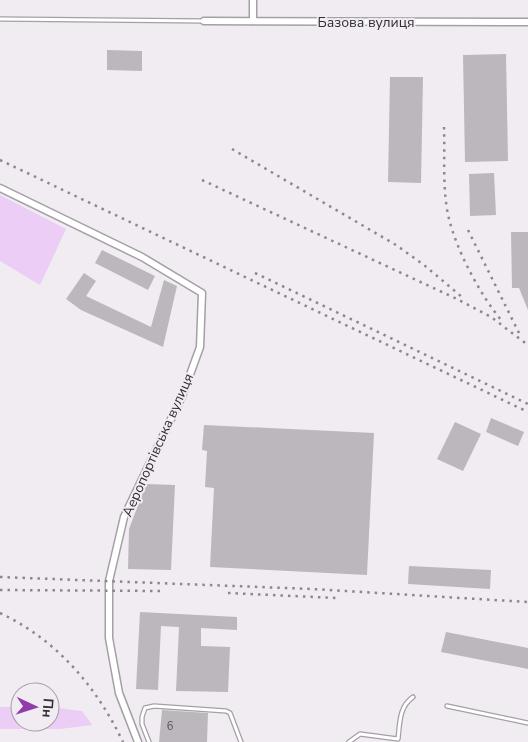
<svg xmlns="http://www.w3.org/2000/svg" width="528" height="742" font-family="'Nunito Sans',sans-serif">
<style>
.green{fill:#ebcdf6}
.building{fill:#bbb7bd}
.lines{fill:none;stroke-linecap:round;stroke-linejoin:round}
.lane-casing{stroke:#a4a0a5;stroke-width:5.5}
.street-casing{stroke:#a4a0a5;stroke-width:9}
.lane{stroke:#fff;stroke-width:3}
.street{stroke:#fff;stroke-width:6}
.rail{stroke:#8b888c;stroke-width:2.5;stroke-dasharray:2.5 5;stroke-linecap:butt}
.labels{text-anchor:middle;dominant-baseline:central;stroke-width:4;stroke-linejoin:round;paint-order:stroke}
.number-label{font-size:11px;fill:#525053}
.street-label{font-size:14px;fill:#2f2e30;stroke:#f1ecf2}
</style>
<rect width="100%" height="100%" fill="#f1ecf2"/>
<g class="green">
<polygon points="0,195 66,229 40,285 0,261"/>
<polygon points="0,707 20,707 20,722 50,722 50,707 82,711 92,725 60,729 0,729"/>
</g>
<g class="building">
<polygon points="107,50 142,51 142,71 107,70"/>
<polygon points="506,54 508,161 465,162 463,55"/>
<polygon points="390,77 423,77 421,183 388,182"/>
<polygon points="494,173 496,215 470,216 469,174"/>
<polygon points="511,232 528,232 528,310 519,288 512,288"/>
<polygon points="102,250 155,276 148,290 95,263"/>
<polygon points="84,273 96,281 86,296 151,327 164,280 177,286 163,347 81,310 66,299"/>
<polygon points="491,418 524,432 518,446 486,432"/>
<polygon points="455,422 481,434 463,471 437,459"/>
<polygon points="204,425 374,433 367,575 210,567 214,488 205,487 207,451 202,450"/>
<polygon points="146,484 175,485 171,570 128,569 129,529"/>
<polygon points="409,566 491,570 490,589 408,584"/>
<polygon points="140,612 237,617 237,630 201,628 201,646 230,647 228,692 176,691 179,627 161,626 158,690 136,689"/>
<polygon points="446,632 528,648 528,669 441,652"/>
<polygon points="162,710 208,713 207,742 159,742"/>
</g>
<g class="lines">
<defs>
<g id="lane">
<polyline points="0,19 204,21"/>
<polyline points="447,706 528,723"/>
<polyline points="149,742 142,724 142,717 145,708 154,706 226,711 230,713 241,742"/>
<path d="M349,742L360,734L398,739C400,722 399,707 413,697"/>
</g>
<g id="street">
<polyline points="253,0 253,21"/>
<polyline points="204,21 528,22"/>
<polyline points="0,188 142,257 202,293 200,347 183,394 124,517 109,581 109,638 119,693 138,742"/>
</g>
</defs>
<use href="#lane" class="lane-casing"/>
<use href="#street" class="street-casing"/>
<use href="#lane" class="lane"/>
<use href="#street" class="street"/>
<g class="rail">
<path d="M444,127C445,157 442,190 449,219C457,251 480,295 502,321"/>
<polyline points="232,149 396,245 424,265 462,297"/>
<polyline points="0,160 528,412"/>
<polyline points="202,180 457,299 491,317 528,345"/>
<polyline points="468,230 520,335"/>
<polyline points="255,273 528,404"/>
<polyline points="0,577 312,589 528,602"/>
<polyline points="0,590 161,591"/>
<polyline points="228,593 336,598"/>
<path d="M0,613C57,640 96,686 123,742"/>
</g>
</g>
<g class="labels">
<g class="number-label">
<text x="170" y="726">6</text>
</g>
<g class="street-label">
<text x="366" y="22">Базова вулиця</text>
<text transform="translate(158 445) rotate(-66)">Аеропортівська вулиця</text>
</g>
</g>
<g transform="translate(35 707) rotate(94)"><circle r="24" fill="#f1ecf2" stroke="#a3a0a4"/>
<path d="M0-4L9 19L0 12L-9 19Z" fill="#903caa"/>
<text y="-8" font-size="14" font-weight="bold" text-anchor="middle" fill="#2f2e30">Пн</text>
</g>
</svg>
